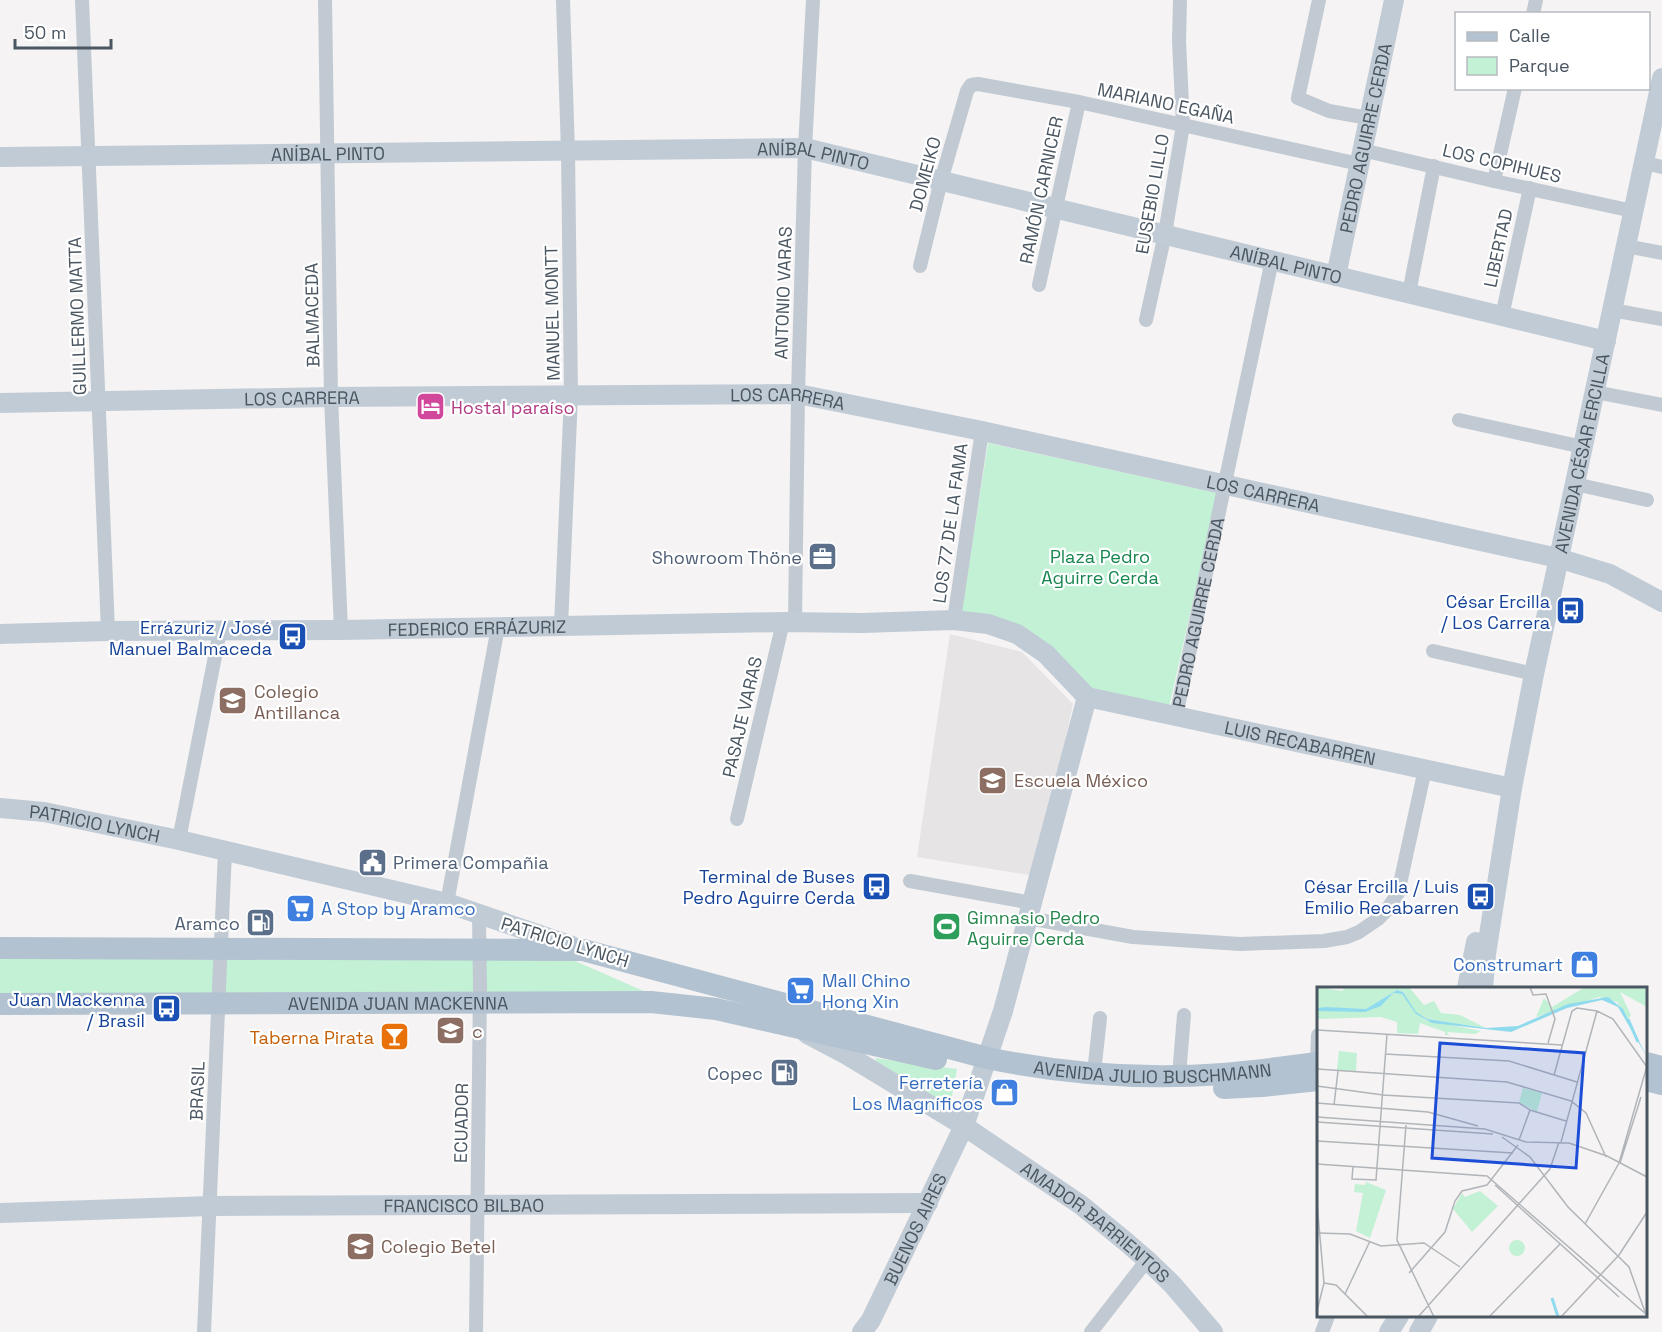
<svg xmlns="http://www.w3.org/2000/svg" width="1662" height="1332" font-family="'Space Grotesk',sans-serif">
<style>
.education{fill:#e6e4e5}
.green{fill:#c3f1d5}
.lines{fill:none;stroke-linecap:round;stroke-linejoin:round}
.street{stroke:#c1cad2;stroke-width:14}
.secondary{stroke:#c1cbd6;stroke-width:20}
.primary{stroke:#b3c2d1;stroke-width:22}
.labels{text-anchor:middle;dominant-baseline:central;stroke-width:4.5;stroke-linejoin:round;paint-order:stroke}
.street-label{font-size:18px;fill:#4a5661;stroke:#fff}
.hotel-label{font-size:18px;fill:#b23c85;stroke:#fff;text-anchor:start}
.park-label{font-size:18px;fill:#17864f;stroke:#fff}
.service-label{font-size:18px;fill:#4e5e75;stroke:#fff;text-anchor:end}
.transit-label{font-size:18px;fill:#164399;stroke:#fff;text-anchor:end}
.education-label{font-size:18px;fill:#785e54;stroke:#fff;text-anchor:start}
.shop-label{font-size:18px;fill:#366cbe;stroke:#fff;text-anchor:start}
.leisure-label{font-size:18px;fill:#27864d;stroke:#fff;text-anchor:start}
.food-label{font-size:18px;fill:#c56008;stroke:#fff;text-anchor:end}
.inset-river{fill:none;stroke:#90daee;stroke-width:3}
.inset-road{fill:none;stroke:#b1b4b9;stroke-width:1.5}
.view{fill:#1d4ed8;fill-opacity:0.15;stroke:#1d4ed8;stroke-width:3}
.inset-edge{fill:none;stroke:#4a5661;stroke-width:3}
</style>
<rect width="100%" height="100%" fill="#f5f3f3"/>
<polygon class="education" points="950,634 1022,652 1073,704 1036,876 917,857"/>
<g class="green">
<polygon points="988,443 1217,493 1168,712 1090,693 1049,651 961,616"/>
<polygon points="557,953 655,996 0,1002 0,954"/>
<polygon points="875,1058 957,1069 950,1107 881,1072"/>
</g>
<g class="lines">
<g class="street">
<polyline points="82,0 108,631"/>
<polyline points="325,0 331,397 341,630"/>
<polyline points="1319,0 1298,98 1329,111 1368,118"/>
<polyline points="1533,14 1536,0"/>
<polyline points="1362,150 1494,181 1633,211"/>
<polyline points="1644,163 1662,167"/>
<polyline points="1494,181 1515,88"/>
<polyline points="1626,246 1662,253"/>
<polyline points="920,266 941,181 967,91 971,85 978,84 1079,102 1359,164"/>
<polyline points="1039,285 1079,102"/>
<polyline points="1409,293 1434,166"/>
<polyline points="1612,310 1662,319"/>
<polyline points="1502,316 1530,188"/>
<polyline points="1146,320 1165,234 1183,125 1179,41 1180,0"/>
<polyline points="1595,392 1662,405"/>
<polyline points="1459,420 1583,447"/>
<polyline points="1575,484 1647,500"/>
<polyline points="954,620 982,431"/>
<polyline points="795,622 798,394 805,148 813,0"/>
<polyline points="561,626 571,395 568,151 563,0"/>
<polyline points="1433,651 1534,674"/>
<path id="s1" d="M1176,716L1272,260"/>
<polyline points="737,819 783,622"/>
<polyline points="179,840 220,631"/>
<polyline points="910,881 1032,903"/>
<polyline points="447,903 498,627"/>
<polyline points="1028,918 1133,937 1240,944 1324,941 1347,937 1359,932 1378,919 1386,911 1398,893 1425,769"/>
<polyline points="1317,1063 1318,1035"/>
<polyline points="1094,1073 1100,1018"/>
<polyline points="1179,1075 1184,1015"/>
<polyline points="204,1332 225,851"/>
<polyline points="476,1332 480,987 479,915"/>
<polyline points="1091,1332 1147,1260"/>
<polyline points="1322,1332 1328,1316"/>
</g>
<g class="secondary">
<path id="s2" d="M0,157L805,148L1606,341"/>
<path id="s3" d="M1336,276L1394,0"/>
<path id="s4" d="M0,403L331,397L798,394L982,431L1558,558L1610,574L1662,602"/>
<path id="s5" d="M0,634L108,631L341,630L783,622L862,623L954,620L988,624L1017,634L1046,654L1087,697"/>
<path id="s6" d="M1087,697L1512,788"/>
<path id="s7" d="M0,808L44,812L179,840L447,903L572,946"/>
<polyline points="1467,988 1476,942"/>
<path id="s8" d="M1483,988L1486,954L1512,788L1534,674L1662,78"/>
<path id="s9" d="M807,1034L847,1055L964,1126L1081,1205L1125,1241L1147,1260L1172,1284L1213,1332"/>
<path id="s10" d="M0,1213L211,1206L928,1203"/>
<path id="s11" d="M862,1332L871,1320L964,1126L1003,1011L1087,697"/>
<polyline points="1389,1332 1399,1316"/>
<polyline points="1419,1332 1428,1316"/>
</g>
<g class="primary">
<path id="s12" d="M0,948L583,950L987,1058C1064,1074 1145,1080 1223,1074C1255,1071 1287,1067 1318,1063"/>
<path id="s13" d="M0,1004L651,1002L716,1009L936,1059"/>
<polyline points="1646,1063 1662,1067"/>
<polyline points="1646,1080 1662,1084"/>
<polyline points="1224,1088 1262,1086 1318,1080"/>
</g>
</g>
<defs>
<symbol id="hotel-square" viewBox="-11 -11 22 22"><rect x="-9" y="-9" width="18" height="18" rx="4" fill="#d1479c" stroke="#fff"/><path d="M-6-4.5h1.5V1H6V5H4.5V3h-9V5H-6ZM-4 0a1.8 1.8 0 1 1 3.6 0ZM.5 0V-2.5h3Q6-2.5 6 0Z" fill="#fff"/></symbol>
<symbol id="office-square" viewBox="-11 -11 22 22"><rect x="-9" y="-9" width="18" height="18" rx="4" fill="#5c6f8a" stroke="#fff"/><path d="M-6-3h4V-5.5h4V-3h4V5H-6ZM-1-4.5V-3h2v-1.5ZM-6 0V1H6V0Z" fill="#fff"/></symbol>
<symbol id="bus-square" viewBox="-11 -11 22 22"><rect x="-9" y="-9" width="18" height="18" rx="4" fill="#1a4fb4" stroke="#fff"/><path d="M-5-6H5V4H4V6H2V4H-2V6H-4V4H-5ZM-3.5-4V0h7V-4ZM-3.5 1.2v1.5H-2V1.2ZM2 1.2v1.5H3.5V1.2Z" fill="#fff"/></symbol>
<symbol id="school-square" viewBox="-11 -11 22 22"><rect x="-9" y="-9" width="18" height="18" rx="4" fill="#8d6e63" stroke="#fff"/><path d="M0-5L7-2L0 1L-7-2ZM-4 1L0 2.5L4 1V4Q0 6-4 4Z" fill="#fff"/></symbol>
<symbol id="civic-square" viewBox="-11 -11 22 22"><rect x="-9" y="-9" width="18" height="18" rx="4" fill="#5c6f8a" stroke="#fff"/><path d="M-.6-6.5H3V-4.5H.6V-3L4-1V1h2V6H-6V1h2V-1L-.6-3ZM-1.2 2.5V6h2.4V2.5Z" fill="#fff"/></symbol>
<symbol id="supermarket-square" viewBox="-11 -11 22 22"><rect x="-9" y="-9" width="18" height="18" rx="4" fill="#3f7fe0" stroke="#fff"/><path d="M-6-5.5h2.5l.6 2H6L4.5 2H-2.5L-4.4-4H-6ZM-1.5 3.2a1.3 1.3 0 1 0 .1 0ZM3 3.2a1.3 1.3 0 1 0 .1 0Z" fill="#fff"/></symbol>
<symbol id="fuel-square" viewBox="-11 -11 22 22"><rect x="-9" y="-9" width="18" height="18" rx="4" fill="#5c6f8a" stroke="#fff"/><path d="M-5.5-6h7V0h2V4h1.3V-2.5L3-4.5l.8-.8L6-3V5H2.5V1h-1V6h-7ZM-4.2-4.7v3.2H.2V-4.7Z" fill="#fff"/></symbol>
<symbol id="stadium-square" viewBox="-11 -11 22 22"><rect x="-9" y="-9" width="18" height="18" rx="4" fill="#2e9e5b" stroke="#fff"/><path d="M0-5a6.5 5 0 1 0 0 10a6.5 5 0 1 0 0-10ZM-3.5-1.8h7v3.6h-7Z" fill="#fff"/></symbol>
<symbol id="shop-square" viewBox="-11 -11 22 22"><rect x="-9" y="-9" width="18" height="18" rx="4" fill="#3f7fe0" stroke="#fff"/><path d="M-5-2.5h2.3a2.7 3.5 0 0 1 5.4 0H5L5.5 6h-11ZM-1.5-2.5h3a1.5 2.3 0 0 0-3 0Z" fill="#fff"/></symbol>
<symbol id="bar-square" viewBox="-11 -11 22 22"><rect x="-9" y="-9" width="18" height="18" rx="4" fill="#e8710a" stroke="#fff"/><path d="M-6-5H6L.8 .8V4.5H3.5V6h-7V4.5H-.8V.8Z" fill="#fff"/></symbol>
</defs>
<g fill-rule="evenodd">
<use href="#hotel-square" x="414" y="390" width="33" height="33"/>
<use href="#office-square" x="806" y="540" width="33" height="33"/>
<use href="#bus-square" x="1554" y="594" width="33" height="33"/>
<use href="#bus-square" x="276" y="620" width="33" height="33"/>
<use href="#school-square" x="216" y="684" width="33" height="33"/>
<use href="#school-square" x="976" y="764" width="33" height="33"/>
<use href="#civic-square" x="356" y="846" width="33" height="33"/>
<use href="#bus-square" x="860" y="870" width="33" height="33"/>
<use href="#bus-square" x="1464" y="880" width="33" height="33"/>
<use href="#supermarket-square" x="284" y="892" width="33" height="33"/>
<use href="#fuel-square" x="244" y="906" width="33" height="33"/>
<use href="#stadium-square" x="930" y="910" width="33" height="33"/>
<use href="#shop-square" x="1568" y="948" width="33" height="33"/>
<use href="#supermarket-square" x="784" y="974" width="33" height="33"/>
<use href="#bus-square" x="150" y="992" width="33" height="33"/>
<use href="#school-square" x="434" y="1014" width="33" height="33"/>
<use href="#bar-square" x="378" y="1020" width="33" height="33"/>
<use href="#fuel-square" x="768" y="1056" width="33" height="33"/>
<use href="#shop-square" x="988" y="1076" width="33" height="33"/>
<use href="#school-square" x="344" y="1230" width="33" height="33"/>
</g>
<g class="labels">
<g class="street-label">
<text transform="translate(1166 103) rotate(12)">MARIANO EGAÑA</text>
<text stroke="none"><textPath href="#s3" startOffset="141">PEDRO AGUIRRE CERDA</textPath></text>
<text stroke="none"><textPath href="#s2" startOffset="328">ANÍBAL PINTO</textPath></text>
<text stroke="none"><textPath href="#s2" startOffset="814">ANÍBAL PINTO</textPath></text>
<text transform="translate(1502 163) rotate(13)">LOS COPIHUES</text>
<text transform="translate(925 174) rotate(-75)">DOMEIKO</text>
<text transform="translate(1041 190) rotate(-78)">RAMÓN CARNICER</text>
<text transform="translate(1152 194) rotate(-80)">EUSEBIO LILLO</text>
<text transform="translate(1498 248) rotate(-78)">LIBERTAD</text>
<text stroke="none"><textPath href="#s2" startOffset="1300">ANÍBAL PINTO</textPath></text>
<text transform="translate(783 293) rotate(-88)">ANTONIO VARAS</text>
<text transform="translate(552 313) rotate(-91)">MANUEL MONTT</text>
<text transform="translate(312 315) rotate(-91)">BALMACEDA</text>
<text transform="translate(77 316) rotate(-92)">GUILLERMO MATTA</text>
<text stroke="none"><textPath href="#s4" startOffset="302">LOS CARRERA</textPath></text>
<text stroke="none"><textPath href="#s4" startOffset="788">LOS CARRERA</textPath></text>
<text stroke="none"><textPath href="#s8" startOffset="544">AVENIDA CÉSAR ERCILLA</textPath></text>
<text stroke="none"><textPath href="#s4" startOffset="1274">LOS CARRERA</textPath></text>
<text transform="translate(950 523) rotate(-82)">LOS 77 DE LA FAMA</text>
<text stroke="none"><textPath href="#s1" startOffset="106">PEDRO AGUIRRE CERDA</textPath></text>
<text stroke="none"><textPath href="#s5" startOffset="477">FEDERICO ERRÁZURIZ</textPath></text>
<text transform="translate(742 717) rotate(-77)">PASAJE VARAS</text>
<text stroke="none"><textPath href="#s6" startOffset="218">LUIS RECABARREN</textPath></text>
<text stroke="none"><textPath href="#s7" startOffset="96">PATRICIO LYNCH</textPath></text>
<text transform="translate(565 942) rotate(17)">PATRICIO LYNCH</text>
<text stroke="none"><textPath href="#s13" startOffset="398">AVENIDA JUAN MACKENNA</textPath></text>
<text stroke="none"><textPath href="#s12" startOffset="1168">AVENIDA JULIO BUSCHMANN</textPath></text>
<text transform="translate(197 1091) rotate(-88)">BRASIL</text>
<text transform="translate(461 1123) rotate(-89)">ECUADOR</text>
<text stroke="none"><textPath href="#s10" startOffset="464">FRANCISCO BILBAO</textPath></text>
<text stroke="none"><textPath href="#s9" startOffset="345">AMADOR BARRIENTOS</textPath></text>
<text stroke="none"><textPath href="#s11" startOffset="116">BUENOS AIRES</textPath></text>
</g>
<g class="hotel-label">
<text x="451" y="407">Hostal paraíso</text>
</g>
<g class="park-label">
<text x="1100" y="556">Plaza Pedro<tspan x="1100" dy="21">Aguirre Cerda</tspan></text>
</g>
<g class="service-label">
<text x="802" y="557">Showroom Thöne</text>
<text x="393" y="862" text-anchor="start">Primera Compañia</text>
<text x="240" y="923">Aramco</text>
<text x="763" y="1073">Copec</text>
</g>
<g class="transit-label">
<text x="1550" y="601">César Ercilla<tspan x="1550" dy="21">/ Los Carrera</tspan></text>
<text x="272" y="627">Errázuriz / José<tspan x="272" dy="21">Manuel Balmaceda</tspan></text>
<text x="855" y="876">Terminal de Buses<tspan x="855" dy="21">Pedro Aguirre Cerda</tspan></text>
<text x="1459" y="886">César Ercilla / Luis<tspan x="1459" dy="21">Emilio Recabarren</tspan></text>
<text x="145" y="999">Juan Mackenna<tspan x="145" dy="21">/ Brasil</tspan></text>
</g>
<g class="education-label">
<text x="254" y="691">Colegio<tspan x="254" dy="21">Antillanca</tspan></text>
<text x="1014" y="780">Escuela México</text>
<text x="472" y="1031">c</text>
<text x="381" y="1246">Colegio Betel</text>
</g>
<g class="shop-label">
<text x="321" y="908">A Stop by Aramco</text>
<text x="1563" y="964" text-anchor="end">Construmart</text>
<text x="822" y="980">Mall Chino<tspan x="822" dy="21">Hong Xin</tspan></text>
<text x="983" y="1082" text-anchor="end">Ferretería<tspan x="983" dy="21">Los Magníficos</tspan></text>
</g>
<g class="leisure-label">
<text x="967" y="917">Gimnasio Pedro<tspan x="967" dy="21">Aguirre Cerda</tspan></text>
</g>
<g class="food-label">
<text x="374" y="1037">Taberna Pirata</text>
</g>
</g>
<g transform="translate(1317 987)">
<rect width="330" height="330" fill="#f5f3f3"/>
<path d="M0,0L26,4L27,0H92L107,18L117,14L124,26L143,28L169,41L110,32L99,26L86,5L80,3L49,22L0,21ZM268,0H328L330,20L303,5L314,28L311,32L300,15L282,10L219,30L227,11L235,20ZM76,6L85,7L108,33L164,44L158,47L130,45L132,48H128V45L103,36L101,47L80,46V35L64,30L0,32V24L54,23ZM22,64L40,66L39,84L20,83ZM206,101L225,106L220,125L202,115ZM49,195L69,203L53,251L39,244L46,206L37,205L38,197L48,198ZM163,204L181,219L155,245L136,222L145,206L148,210ZM192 261a8 8 0 1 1 16 0a8 8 0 1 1-16 0Z" fill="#c3f1d5"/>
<path d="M80,3L86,5L99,25L110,32L169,41L201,39L251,17L291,10L306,22L330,70L301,20L285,13L250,21L194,45L115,36L99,27L85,7L76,6L64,19L48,25L0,24V21L9,20L49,22Z" fill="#90daee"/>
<path class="inset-river" d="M311,32L321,55M235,311L241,330"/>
<path class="inset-road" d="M213,0L216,8L229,7L238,32L231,56M0,43L245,58M68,67L192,74L260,95M0,82L190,95L254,114L269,126L289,170M237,88L255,24L260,21L280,24L296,32L330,80M0,99L66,108L202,116L213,123L249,134M0,116L111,125L161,139M17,118L21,84M0,130L168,142L209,155L252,156L290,169L330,190M0,135L176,147M89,138L80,253L117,330M185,150L213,170L251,220L312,280L328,325M202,153L213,123M0,154L196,166M244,155L280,24M303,176L324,110M0,177L170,189L330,328M36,179L35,192L59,193L70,47M178,198L302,310M0,216L7,296L0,324M268,237L302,176L330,79M1,246L33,247L64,259L107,256L143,280M302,268L330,225M92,286L128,245L138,214L145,204L170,198L201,158M7,296L19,298L51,330M28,307L53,254M101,330L233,182L242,155M172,330L243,257M244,330L302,268"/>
<path class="view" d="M123,56L267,66L259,181L115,171Z"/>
<rect width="330" height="330" class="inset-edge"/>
</g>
<rect x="1455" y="12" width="195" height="78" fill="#ffffff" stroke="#b7bbc0" stroke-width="1.5"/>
<rect x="1467" y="32" width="30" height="9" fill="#b3c2d1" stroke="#b7bbc0" stroke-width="1.5"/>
<text x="1509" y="42" font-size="18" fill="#4a5661">Calle</text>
<rect x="1467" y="57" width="30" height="18" fill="#c3f1d5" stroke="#b7bbc0" stroke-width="1.5"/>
<text x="1509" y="72" font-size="18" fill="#4a5661">Parque</text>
<path d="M15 39v9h96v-9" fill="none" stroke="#4a5661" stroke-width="3"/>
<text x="24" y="39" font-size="18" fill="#4a5661" stroke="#ffffff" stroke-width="4.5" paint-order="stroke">50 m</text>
</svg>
